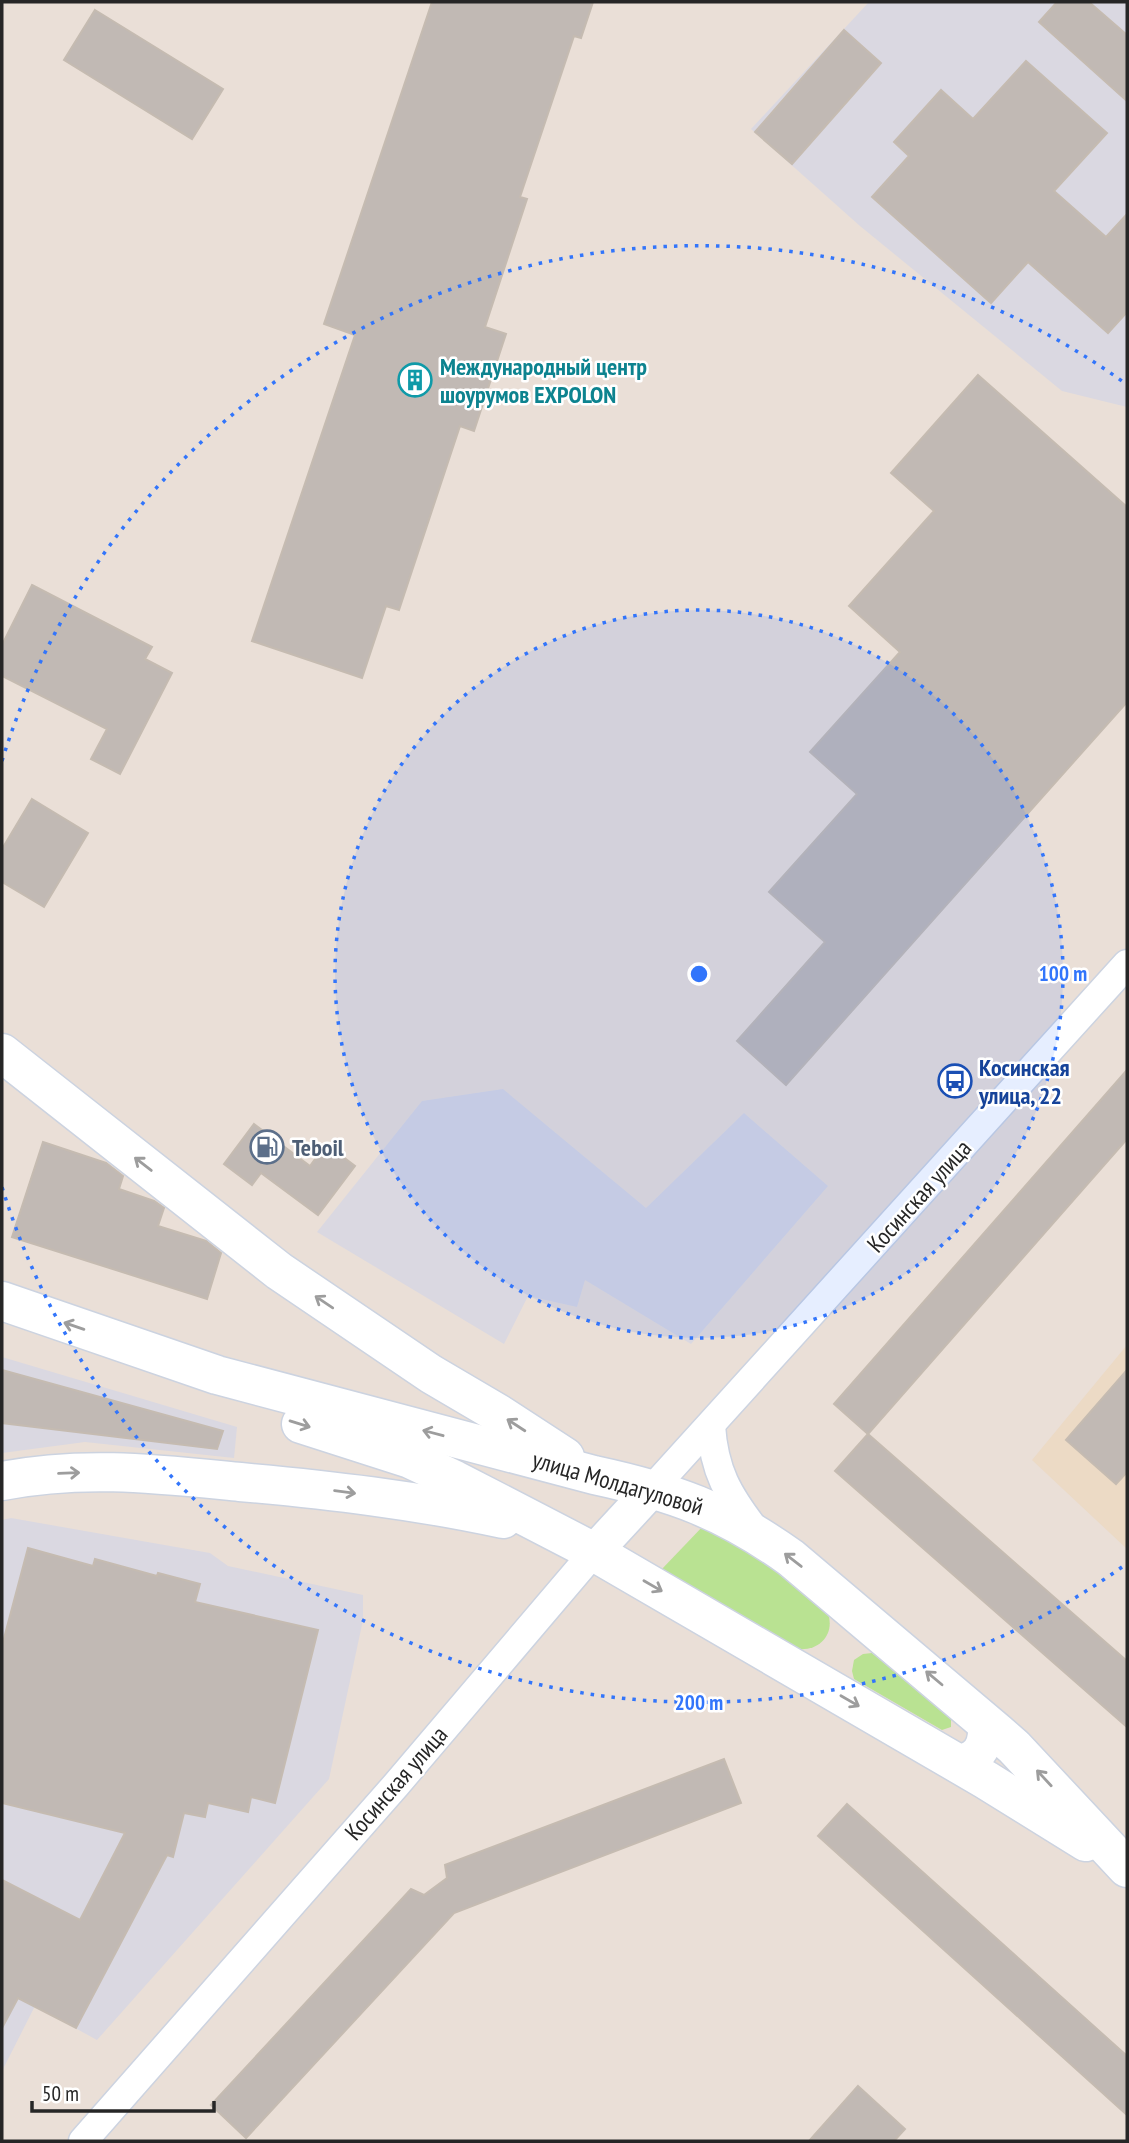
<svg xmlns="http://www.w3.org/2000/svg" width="1129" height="2143" font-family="'PT Sans Narrow',sans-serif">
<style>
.industrial{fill:#dad8e1}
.education{fill:#ecdac5}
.green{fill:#b9e292}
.building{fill:#c1b9b4;stroke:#c5bbb1;stroke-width:2}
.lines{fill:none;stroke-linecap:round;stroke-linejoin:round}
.minor-casing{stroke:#ccd3e0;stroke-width:31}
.tertiary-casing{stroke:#ccd3e0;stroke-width:38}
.secondary-casing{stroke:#ccd3e0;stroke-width:41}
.minor{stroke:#fff;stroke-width:28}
.tertiary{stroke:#fff;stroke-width:35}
.secondary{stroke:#fff;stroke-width:38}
.oneway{stroke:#9d9d9d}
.ring{fill:none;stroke:#3275fb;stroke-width:3.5;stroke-dasharray:3.5 7}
.labels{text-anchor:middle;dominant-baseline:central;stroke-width:5;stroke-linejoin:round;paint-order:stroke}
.culture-label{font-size:24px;font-weight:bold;fill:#0d838f;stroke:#fff;text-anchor:start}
.transit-label{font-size:24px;font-weight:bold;fill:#164399;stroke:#fff;text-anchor:start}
.service-label{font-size:24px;font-weight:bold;fill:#4e5e75;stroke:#fff;text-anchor:start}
.street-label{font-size:24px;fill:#262626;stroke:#fff}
.centre{fill:#3275fb;stroke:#fff;stroke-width:3.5}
.ring-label{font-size:21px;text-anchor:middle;font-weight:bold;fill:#3275fb;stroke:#fff;stroke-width:5;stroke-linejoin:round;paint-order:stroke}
</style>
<rect width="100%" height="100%" fill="#eadfd7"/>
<g class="industrial">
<polygon points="869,2 1127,2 1127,407 1062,391 860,226 751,129"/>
<polygon points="503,1089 646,1208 744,1113 828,1186 691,1344 585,1280 577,1307 528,1296 504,1344 317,1232 422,1101"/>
<polygon points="2,1357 237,1427 234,1458 85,1442 2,1453"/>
<polygon points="11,1518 210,1553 228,1566 363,1595 363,1620 329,1779 97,2040 35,2006 2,2071 2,1520"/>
</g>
<polygon class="education" points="1127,1345 1127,1549 1032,1460"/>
<g class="green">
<path d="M706,1523L823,1604C839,1626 825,1652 797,1649L661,1570Z"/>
<polygon points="872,1653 951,1716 951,1727 942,1730 854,1679 852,1671 854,1660 863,1654"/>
</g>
<g class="building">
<polygon points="432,2 593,2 581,38 574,36 520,197 527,199 485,327 506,334 474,431 460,426 399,610 386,606 362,678 252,641 355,335 324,324"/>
<polygon points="1057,2 1089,2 1127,35 1127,101 1039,22"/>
<polygon points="95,10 223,89 192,139 64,60"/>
<polygon points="844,30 881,63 792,164 755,132"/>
<polygon points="1026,61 1107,133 1054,191 1106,237 1127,214 1127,312 1108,333 1028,262 991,303 872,197 909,156 894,142 941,90 973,119"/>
<polygon points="978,375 1127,507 1127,702 786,1085 737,1041 825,942 769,892 857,794 810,752 900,652 849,606 934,511 891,473"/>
<polygon points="32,585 152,647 145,659 172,673 120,774 91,759 107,729 2,676 2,645"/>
<polygon points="32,799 88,833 44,907 2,882 2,849"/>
<polygon points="1127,1070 1127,1139 868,1434 834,1404"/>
<polygon points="254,1124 310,1166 326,1144 355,1166 318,1215 261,1173 252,1185 224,1164"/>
<polygon points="43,1142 106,1163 123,1176 119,1189 154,1201 164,1208 158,1226 206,1241 221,1253 207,1299 12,1237"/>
<polygon points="2,1370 223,1431 217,1449 2,1423"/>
<polygon points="1127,1370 1127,1472 1116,1484 1066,1440"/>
<polygon points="868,1434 1127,1661 1127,1727 835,1471"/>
<polygon points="28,1548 93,1566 95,1559 157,1576 158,1573 200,1584 195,1602 318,1630 275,1803 251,1797 248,1812 208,1803 205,1817 184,1813 173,1857 167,1855 76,2028 18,1998 2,2028 2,1880 80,1920 125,1833 2,1803 2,1646"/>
<polygon points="724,1759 741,1803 454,1913 246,2138 211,2105 411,1889 424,1895 447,1878 445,1865"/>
<polygon points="847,1804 1127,2056 1127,2115 818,1836"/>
<polygon points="858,2086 905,2129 894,2141 809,2141"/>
</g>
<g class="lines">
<defs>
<g id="minor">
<path d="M711,1426C714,1471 728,1495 755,1530"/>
<polyline points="653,1488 1127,964"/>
<polyline points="83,2141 396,1785 594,1552"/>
</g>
<g id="tertiary">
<polyline points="594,1552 653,1488"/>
<path d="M954,1762C978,1762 988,1746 985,1723"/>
</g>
<g id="secondary">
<polyline points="2,1053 279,1271 431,1374 499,1414 565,1457"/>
<path d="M2,1301L217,1375L594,1475C673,1492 724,1510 791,1558L998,1733L1014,1747L1127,1868"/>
<polyline points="301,1424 410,1459 455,1480 594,1552 986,1780 1086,1842"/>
<path d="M2,1481C84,1465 158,1474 240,1482C329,1490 416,1500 503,1519"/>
</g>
</defs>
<use href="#minor" class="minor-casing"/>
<use href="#tertiary" class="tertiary-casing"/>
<use href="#secondary" class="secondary-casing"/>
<use href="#minor" class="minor"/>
<use href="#tertiary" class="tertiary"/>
<use href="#secondary" class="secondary"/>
</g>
<defs><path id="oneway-shaft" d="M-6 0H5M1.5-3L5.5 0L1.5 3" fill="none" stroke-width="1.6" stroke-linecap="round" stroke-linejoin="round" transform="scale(1.75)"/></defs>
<g class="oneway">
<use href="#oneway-shaft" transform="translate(143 1164) rotate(-142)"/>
<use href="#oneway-shaft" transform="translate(324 1302) rotate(-146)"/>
<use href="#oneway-shaft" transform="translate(74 1326) rotate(-161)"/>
<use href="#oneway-shaft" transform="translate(300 1424) rotate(17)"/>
<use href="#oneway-shaft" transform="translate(516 1425) rotate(-147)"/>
<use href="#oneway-shaft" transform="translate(433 1433) rotate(-165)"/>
<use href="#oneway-shaft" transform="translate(69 1473) rotate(-2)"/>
<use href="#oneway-shaft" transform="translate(345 1492) rotate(7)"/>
<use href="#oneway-shaft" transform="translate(793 1560) rotate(-142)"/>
<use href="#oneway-shaft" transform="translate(653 1586) rotate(30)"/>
<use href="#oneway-shaft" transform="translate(934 1678) rotate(-140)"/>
<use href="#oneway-shaft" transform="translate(850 1701) rotate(30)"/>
<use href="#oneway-shaft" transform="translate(1044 1778) rotate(-133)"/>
</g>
<circle cx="699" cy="974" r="364" fill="#3275fb" fill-opacity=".12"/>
<g class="ring">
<circle cx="699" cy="974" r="364"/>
<path d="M1122 1567A729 729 0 0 1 2 1187M2 761A729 729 0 0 1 1122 381"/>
</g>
<defs>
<symbol id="building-ring" viewBox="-11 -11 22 22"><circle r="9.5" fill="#fff" stroke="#0f9aa8" stroke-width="1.5"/><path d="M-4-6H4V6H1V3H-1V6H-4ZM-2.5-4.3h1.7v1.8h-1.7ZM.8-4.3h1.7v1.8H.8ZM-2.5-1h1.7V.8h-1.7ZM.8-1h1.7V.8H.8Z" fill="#0f9aa8"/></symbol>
<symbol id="bus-ring" viewBox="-11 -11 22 22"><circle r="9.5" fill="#fff" stroke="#1a4fb4" stroke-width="1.5"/><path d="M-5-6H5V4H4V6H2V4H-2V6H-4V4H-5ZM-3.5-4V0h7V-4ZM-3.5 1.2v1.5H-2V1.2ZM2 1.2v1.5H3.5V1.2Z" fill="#1a4fb4"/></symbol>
<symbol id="fuel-ring" viewBox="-11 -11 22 22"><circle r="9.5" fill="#fff" stroke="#5c6f8a" stroke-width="1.5"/><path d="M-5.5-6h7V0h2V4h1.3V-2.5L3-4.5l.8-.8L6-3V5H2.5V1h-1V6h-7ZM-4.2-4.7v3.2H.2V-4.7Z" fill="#5c6f8a"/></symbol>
</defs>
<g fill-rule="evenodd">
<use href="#building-ring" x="396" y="361" width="38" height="38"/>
<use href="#bus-ring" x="936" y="1062" width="38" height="38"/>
<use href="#fuel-ring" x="248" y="1128" width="38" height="38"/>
</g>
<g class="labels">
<g class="culture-label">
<text x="440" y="366">Международный центр<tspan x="440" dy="28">шоурумов EXPOLON</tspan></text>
</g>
<g class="transit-label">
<text x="979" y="1067">Косинская<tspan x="979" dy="28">улица, 22</tspan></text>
</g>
<g class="service-label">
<text x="292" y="1147">Teboil</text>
</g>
<g class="street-label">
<text transform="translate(919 1196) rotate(-48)">Косинская улица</text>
<text transform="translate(618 1483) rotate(16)">улица Молдагуловой</text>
<text transform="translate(396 1783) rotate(-49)">Косинская улица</text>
</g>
</g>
<circle cx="699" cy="974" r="10" class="centre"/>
<g class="ring-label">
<text x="1063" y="981">100 m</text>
<text x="699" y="1710">200 m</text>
</g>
<rect width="1129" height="2143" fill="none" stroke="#262626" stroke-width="7"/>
<path d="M32 2101v10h182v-10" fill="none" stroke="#262626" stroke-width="3.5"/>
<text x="42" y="2101" font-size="21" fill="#262626" stroke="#ffffff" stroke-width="5" paint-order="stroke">50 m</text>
</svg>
